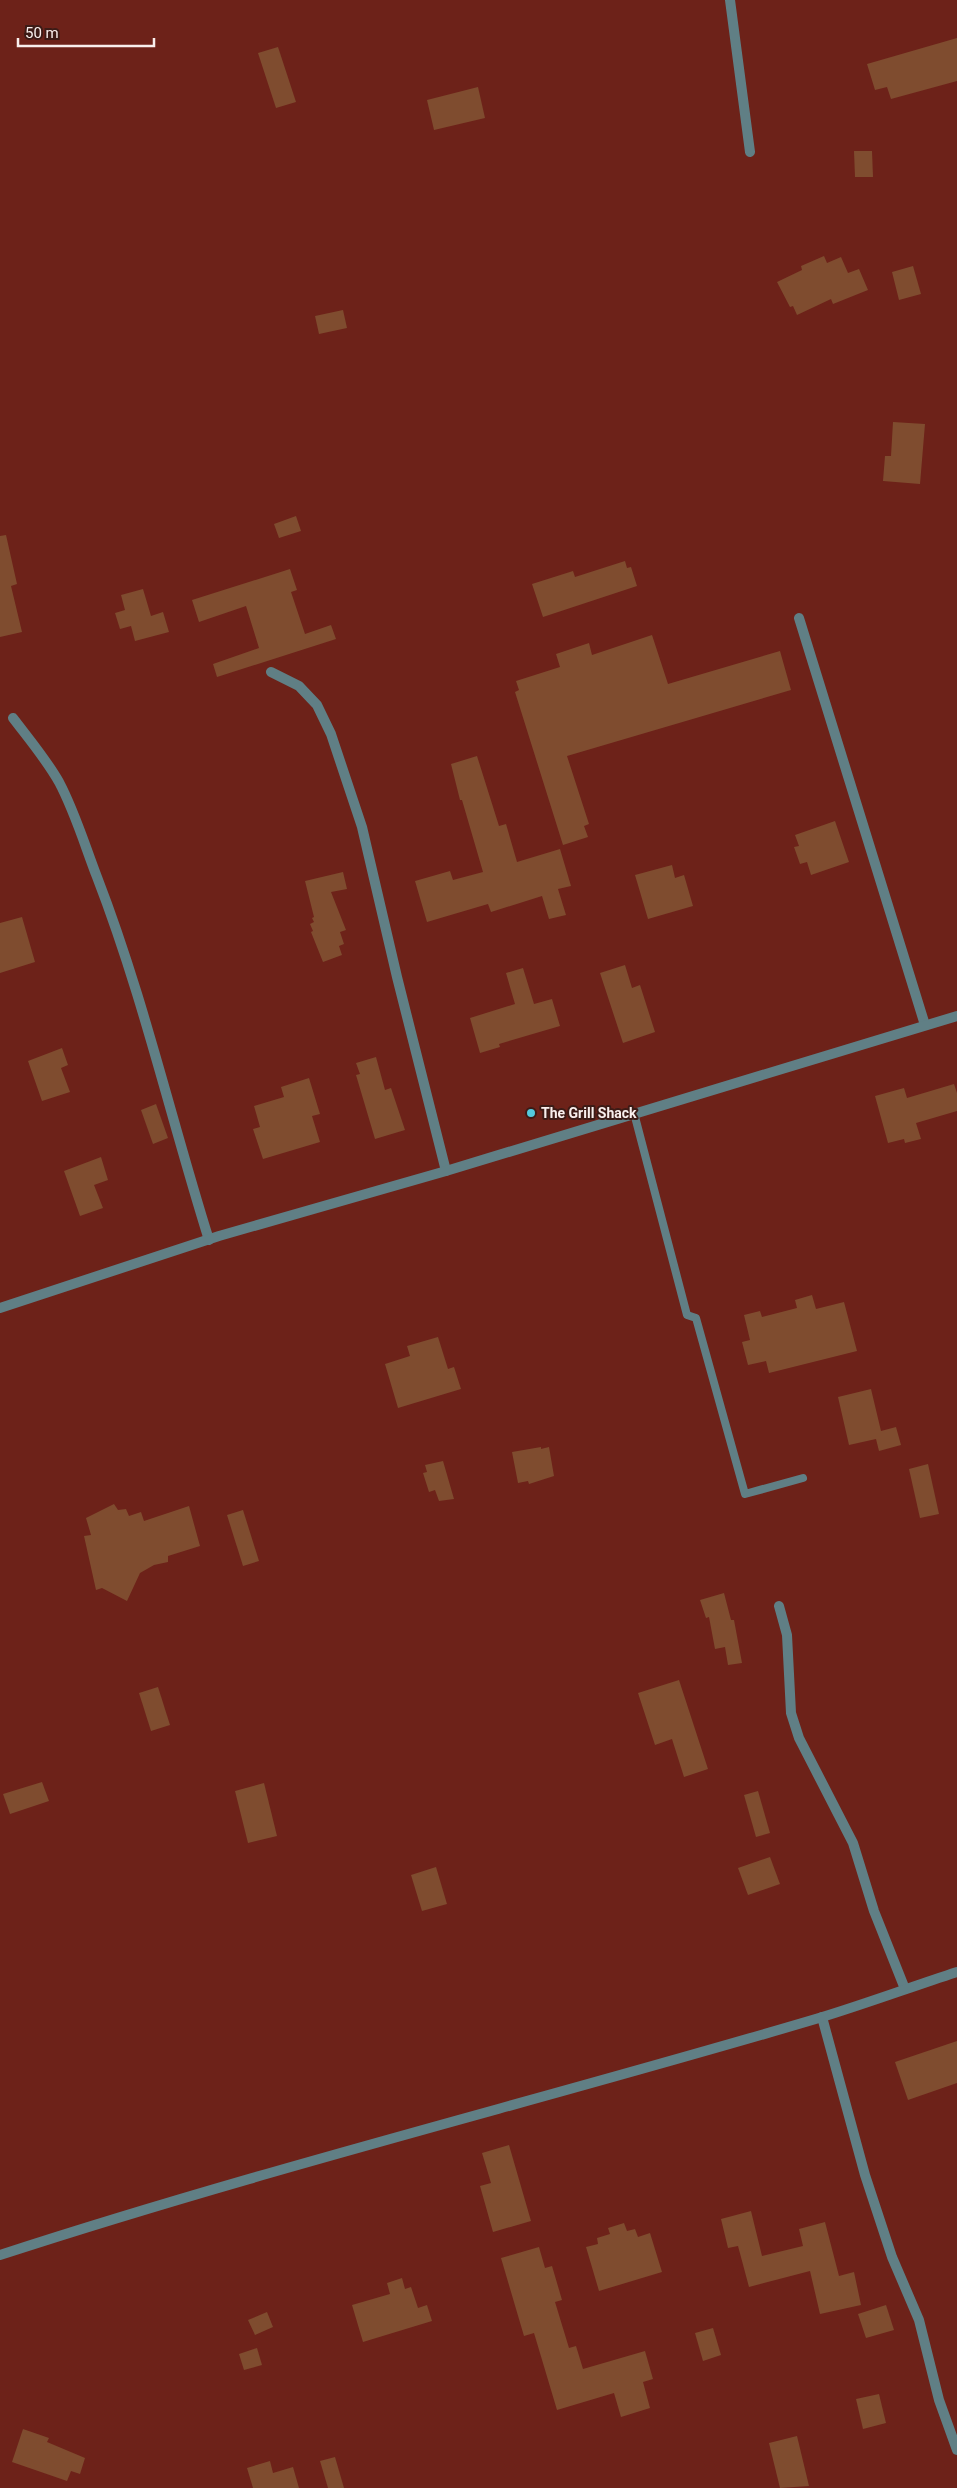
<svg xmlns="http://www.w3.org/2000/svg" width="957" height="2488" font-family="Roboto,sans-serif">
<style>
.building{fill:#7f4c2f}
.lines{fill:none;stroke-linecap:round;stroke-linejoin:round}
.service{stroke:#607f85;stroke-width:8}
.minor{stroke:#607f85;stroke-width:10}
.poi-dot{fill:#54cadd;stroke:#3c1b16;stroke-width:2}
.labels{text-anchor:middle;dominant-baseline:central;stroke-width:4;stroke-linejoin:round;paint-order:stroke}
.poi-label{font-size:14px;font-weight:bold;fill:#f9efed;stroke:#3c1b16;text-anchor:start}
</style>
<rect width="100%" height="100%" fill="#6d2219"/>
<g class="building">
<polygon points="957,38 957,81 891,99 887,87 875,90 867,64"/>
<polygon points="278,47 296,102 276,108 258,53"/>
<polygon points="478,87 485,118 434,130 427,100"/>
<polygon points="854,151 872,151 873,177 855,177"/>
<polygon points="824,256 827,263 841,257 848,273 859,269 868,290 833,304 831,299 797,315 793,306 790,307 777,282 802,270 801,266"/>
<polygon points="913,266 921,294 899,300 892,272"/>
<polygon points="343,310 347,328 319,334 315,316"/>
<polygon points="893,422 925,424 920,484 883,481 885,456 891,456"/>
<polygon points="296,516 301,531 279,538 274,524"/>
<polygon points="6,535 17,584 11,586 22,632 0,637 0,536"/>
<polygon points="625,561 627,568 631,567 637,586 543,617 532,584 573,571 575,577"/>
<polygon points="290,569 297,590 291,592 305,634 331,625 336,639 217,677 213,664 259,648 246,606 199,622 192,600"/>
<polygon points="143,589 151,616 163,612 169,632 135,641 131,626 120,629 115,613 125,610 121,595"/>
<polygon points="652,635 668,684 780,651 791,690 567,756 589,824 584,826 588,837 563,845 515,692 519,690 516,681 560,667 556,654 589,643 592,655"/>
<polygon points="477,756 499,826 506,824 517,862 560,849 571,886 558,889 566,915 549,919 542,896 491,912 488,904 427,922 415,881 450,871 453,880 483,872 462,800 460,800 451,764"/>
<polygon points="835,821 849,862 811,875 807,862 800,864 794,847 799,846 795,835"/>
<polygon points="672,865 675,878 684,875 693,906 648,919 635,875"/>
<polygon points="343,872 347,889 331,892 346,930 340,932 344,944 339,946 342,955 323,962 311,932 313,931 310,924 314,922 312,918 314,917 305,881"/>
<polygon points="22,917 35,962 0,973 0,923"/>
<polygon points="625,965 632,988 640,985 655,1032 623,1043 600,973"/>
<polygon points="523,968 534,1004 552,999 560,1026 499,1044 500,1047 480,1053 470,1018 515,1004 506,973"/>
<polygon points="62,1048 68,1065 61,1068 70,1092 42,1101 28,1061"/>
<polygon points="376,1057 385,1090 391,1088 405,1130 375,1139 356,1075 360,1074 356,1063"/>
<polygon points="309,1078 320,1114 312,1116 320,1142 263,1159 253,1129 260,1127 254,1106 284,1097 281,1087"/>
<polygon points="954,1084 957,1093 957,1111 916,1123 921,1139 905,1143 904,1139 888,1143 875,1096 904,1088 907,1098"/>
<polygon points="156,1104 168,1138 153,1144 141,1110"/>
<polygon points="101,1157 108,1180 94,1185 103,1208 80,1216 64,1171"/>
<polygon points="812,1295 816,1309 844,1302 857,1351 769,1373 766,1361 748,1365 742,1342 750,1340 744,1315 760,1311 762,1317 797,1308 795,1300"/>
<polygon points="438,1337 448,1369 454,1367 461,1389 398,1408 385,1364 410,1356 407,1346"/>
<polygon points="871,1389 881,1431 896,1427 901,1445 879,1451 876,1439 849,1445 838,1397"/>
<polygon points="541,1447 541,1449 549,1447 554,1476 529,1484 528,1481 518,1483 512,1452"/>
<polygon points="443,1461 454,1499 439,1501 435,1490 429,1492 423,1473 427,1472 425,1465"/>
<polygon points="928,1464 939,1514 920,1518 909,1469"/>
<polygon points="114,1504 118,1510 126,1509 129,1516 141,1512 144,1521 189,1506 200,1546 168,1556 168,1562 154,1565 140,1573 127,1601 102,1588 96,1590 84,1536 91,1535 86,1518"/>
<polygon points="243,1510 259,1561 243,1566 227,1515"/>
<polygon points="724,1593 731,1620 734,1620 742,1663 728,1665 725,1647 715,1649 709,1617 706,1618 700,1600"/>
<polygon points="679,1680 708,1769 684,1777 672,1739 655,1745 638,1693"/>
<polygon points="158,1687 170,1725 151,1731 139,1693"/>
<polygon points="42,1782 49,1801 10,1814 3,1794"/>
<polygon points="264,1783 277,1836 248,1843 235,1791"/>
<polygon points="758,1791 770,1833 756,1837 744,1795"/>
<polygon points="770,1857 780,1884 748,1895 738,1868"/>
<polygon points="436,1867 447,1904 422,1911 411,1875"/>
<polygon points="957,2041 957,2083 908,2100 895,2062"/>
<polygon points="509,2145 531,2221 493,2232 480,2186 491,2183 482,2153"/>
<polygon points="751,2211 762,2256 803,2246 799,2229 825,2222 839,2276 854,2272 861,2305 820,2314 810,2271 749,2287 738,2246 728,2248 721,2219"/>
<polygon points="624,2223 627,2231 635,2229 638,2237 650,2233 662,2272 599,2291 586,2247 598,2244 597,2238 610,2234 608,2228"/>
<polygon points="539,2247 545,2268 552,2266 562,2300 555,2302 569,2348 576,2346 583,2369 645,2351 653,2379 643,2382 650,2408 621,2417 614,2393 557,2410 534,2333 524,2336 501,2258"/>
<polygon points="402,2278 405,2289 411,2287 418,2308 427,2305 432,2321 363,2342 352,2305 390,2294 387,2283"/>
<polygon points="886,2305 894,2330 866,2338 858,2314"/>
<polygon points="267,2312 273,2327 255,2335 248,2320"/>
<polygon points="713,2328 721,2355 703,2361 695,2333"/>
<polygon points="257,2348 262,2365 244,2370 239,2354"/>
<polygon points="879,2394 886,2423 863,2429 856,2399"/>
<polygon points="23,2429 49,2438 47,2442 85,2458 80,2474 71,2471 67,2481 12,2462"/>
<polygon points="797,2436 809,2486 780,2488 769,2443"/>
<polygon points="335,2457 344,2488 328,2488 320,2461"/>
<polygon points="270,2461 273,2473 293,2467 299,2488 253,2488 247,2468"/>
</g>
<g class="lines">
<polyline class="service" points="634,1113 687,1315 696,1318 745,1494 803,1478"/>
<g class="minor">
<polyline points="730,0 750,152"/>
<polyline points="799,618 925,1025"/>
<polyline points="271,672 299,686 317,705 331,734 362,827 397,977 446,1171"/>
<path d="M13,718C29,739 46,759 59,782C75,812 85,846 97,877C143,996 171,1119 209,1240"/>
<polyline points="0,1308 219,1236 446,1171 957,1016"/>
<polyline points="779,1606 787,1635 791,1713 799,1738 853,1843 874,1911 905,1989"/>
<polyline points="822,2017 865,2175 892,2257 919,2320 939,2400 957,2450"/>
<path d="M0,2255C270,2167 546,2099 819,2018C865,2004 911,1987 957,1972"/>
</g>
</g>
<circle class="poi-dot" cx="531" cy="1113" r="5"/>
<g class="labels">
<g class="poi-label">
<text x="541" y="1113">The Grill Shack</text>
</g>
</g>
<path d="M18 38v8h136v-8" fill="none" stroke="#f9efed" stroke-width="2.5"/>
<text x="25" y="38" font-size="15" fill="#f9efed" stroke="#3c1b16" stroke-width="4" paint-order="stroke">50 m</text>
</svg>
